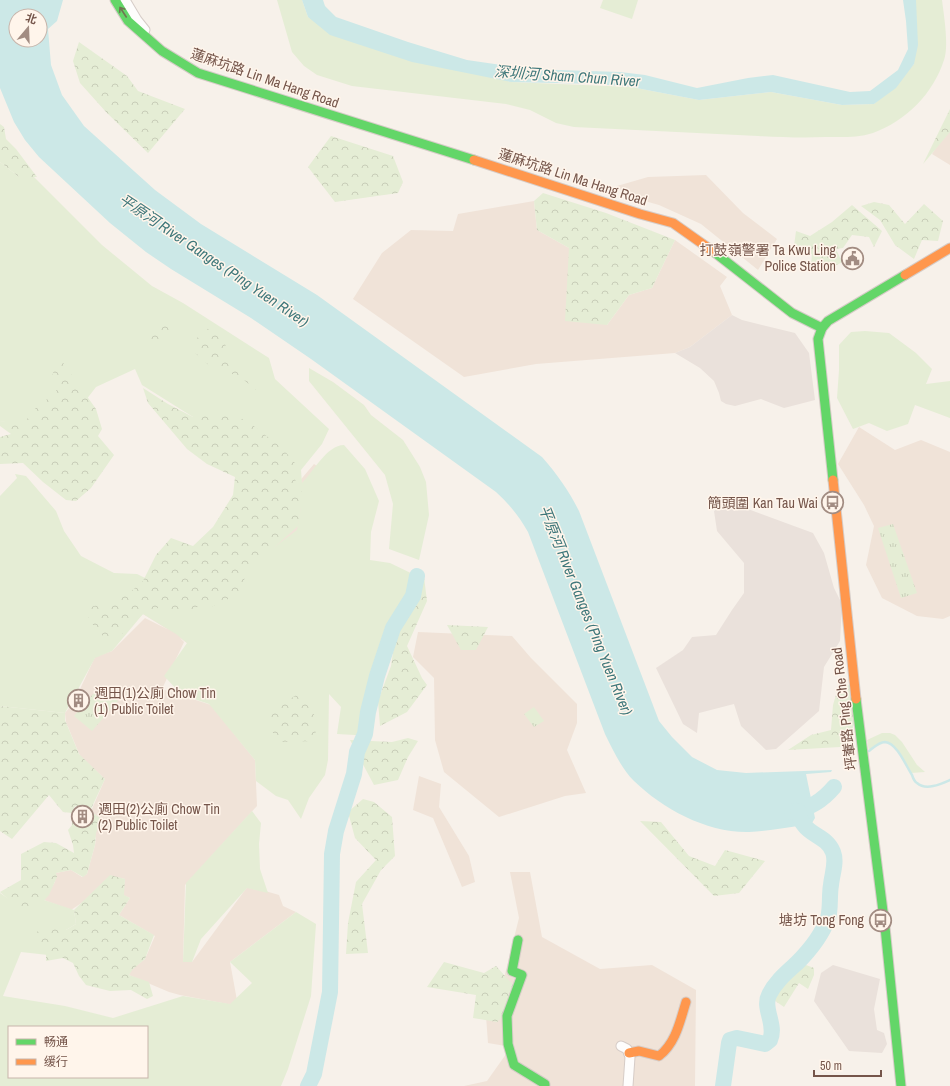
<svg xmlns="http://www.w3.org/2000/svg" width="950" height="1086" font-family="'Archivo Narrow','Noto Sans SC',sans-serif">
<style>
.residential{fill:#f0e3d8}
.industrial{fill:#eae1db}
.green{fill:#e5edd5;fill-rule:evenodd}
.forest{fill:url(#forest-crowns)}
.park{fill:url(#park-tufts)}
.water{fill:#cce8e7;fill-rule:evenodd}
.lines{fill:none;stroke-linecap:round;stroke-linejoin:round}
.stream{stroke:#cce8e7;stroke-width:2.5}
.river{stroke:#cce8e7;stroke-width:16}
.street-casing{stroke:#d6ccc7;stroke-width:11}
.fast-casing{stroke:#d6ccc7;stroke-width:11}
.slow-casing{stroke:#d6ccc7;stroke-width:11}
.street{stroke:#fefdfc;stroke-width:9}
.fast{stroke:#63d668;stroke-width:9}
.slow{stroke:#ff974d;stroke-width:9}
.oneway{stroke:#707552}
.labels{text-anchor:middle;dominant-baseline:central;stroke-width:3;stroke-linejoin:round;paint-order:stroke}
.street-label{font-size:14px;fill:#75554a;stroke:#fff5eb}
.poi-label{font-size:14px;fill:#75554a;stroke:#fff5eb;text-anchor:end}
.water-label{font-size:15px;font-style:italic;fill:#3e777a;stroke:#fff5eb}
</style>
<defs>
<pattern id="forest-crowns" width="20" height="18" patternUnits="userSpaceOnUse"><rect width="20" height="18" fill="#e5edd5"/><path d="M2 6a3 3 0 1 1 6 0M12 15a3 3 0 1 1 6 0" fill="none" stroke="#c8cdb8"/></pattern>
<pattern id="park-tufts" width="24" height="20" patternUnits="userSpaceOnUse"><rect width="24" height="20" fill="#e5edd5"/><path d="M3 7l-1-3M5 7V3M7 7l1-3M15 17l-1-3M17 17v-4M19 17l1-3" fill="none" stroke="#c8cdb8"/></pattern>
</defs>
<rect width="100%" height="100%" fill="#f7f1ea"/>
<g class="residential">
<polygon points="950,125 950,165 932,154"/>
<polygon points="706,175 743,213 777,239 758,270 701,224 659,205 627,196 617,186 648,177"/>
<polygon points="534,201 537,230 569,248 607,325 629,295 652,288 675,240 727,277 720,286 732,315 690,347 675,353 536,364 464,377 353,299 382,253 411,230 453,231 458,214"/>
<polygon points="859,427 895,450 921,440 950,452 950,616 943,619 917,616 882,598 866,565 874,526 864,505 838,464"/>
<polygon points="314,464 367,499 346,617 300,614 280,676 187,643 180,638 184,642 162,689 211,705 255,760 257,806 185,885 183,962 192,962 248,886 279,895 283,906 296,912 230,962 238,1006 180,995 169,992 129,975 131,970 145,959 155,936 119,915 130,898 123,895 125,879 112,876 83,902 71,910 44,900 55,882 56,873 71,870 82,877 87,874 95,845 96,839 94,832 98,826 98,817 91,811 105,779 80,756 66,722 65,713 74,702 95,657 112,651 145,618 167,629 143,614 152,596 231,609 257,556 290,528 297,509 297,484"/>
<polygon points="418,632 512,636 531,658 577,704 577,723 567,750 586,793 565,796 499,817 444,772 435,740 434,678 413,657"/>
<polygon points="419,776 441,784 439,807 469,856 475,882 462,887 433,818 413,810"/>
<polygon points="510,872 530,872 542,937 600,969 652,965 696,990 695,1086 464,1086 487,1081 511,1047 488,1043 486,1016 503,982 519,918"/>
</g>
<g class="industrial">
<polygon points="732,315 742,320 795,333 809,353 815,400 784,408 761,399 735,406 726,404 721,401 719,393 714,381 700,368 675,353 690,347"/>
<polygon points="729,502 813,533 824,553 834,588 842,604 840,641 824,667 819,711 776,749 766,750 741,726 734,704 699,713 697,733 683,724 656,668 683,650 692,637 716,635 732,610 744,593 744,563 717,531 714,511"/>
<polygon points="833,965 880,979 874,1009 877,1030 884,1033 887,1044 882,1053 849,1051 814,1001 821,973"/>
</g>
<g class="green">
<path d="M277,0H302L308,17L511,82L631,87L699,100L771,92L842,105L874,104L914,64L915,0H942C944,16 949,46 944,60C933,94 906,121 873,133C857,138 841,137 825,137C802,138 780,137 758,136C697,133 636,130 574,127L556,123L530,110L506,104L352,86L317,75L304,66L292,52Z"/>
<polygon points="603,0 638,0 632,19 600,8"/>
<path d="M0,162L19,177H34L102,245L152,286L183,303L269,358L275,379L329,429L322,444L301,470L302,483C313,472 327,445 344,445L365,469L379,501L371,532L370,560L390,563L417,576L413,596L393,628L369,707L372,736L337,734L341,707L329,694L328,760L325,775L309,798L301,819L288,800L276,796L256,781L255,760L209,704L182,695L164,676L187,643L176,634L143,614L112,651L95,658L65,713L0,706V496L17,478L15,474L26,476L56,511L64,531L81,556L114,573L137,574L196,603L248,567L297,530L301,507L193,417L142,385L135,369L96,387L86,400L23,425L0,421Z"/>
<polygon points="865,331 889,333 916,353 932,369 926,384 950,381 950,418 915,405 908,424 887,431 869,423 853,429 837,398 839,370 839,345 851,332"/>
<polygon points="309,368 333,382 364,405 371,415 403,440 420,467 426,482 429,515 419,560 389,549 393,504 385,475 309,381"/>
<path d="M882,733H890L895,735L902,742L917,765L925,772L911,773C905,763 895,736 879,744C875,745 872,749 869,751L867,740Z"/>
<polygon points="252,811 261,823 259,844 260,869 268,893 247,888 201,939 192,962 183,962 186,883"/>
<path d="M0,893L19,906L44,900L74,910L76,924L66,930L48,947V955L21,952L3,996L65,1006L113,1018L183,996L230,1004L252,983L230,962L296,912L316,924L311,996L288,1069L281,1086H0ZM9,1027H147V1077H9Z"/>
</g>
<g class="forest">
<polygon points="79,42 127,76 138,91 185,109 148,153 106,112 80,83 73,61"/>
<polygon points="950,109 950,132 923,164"/>
<polygon points="0,124 4,127 6,139 16,149 37,177 19,177 0,162"/>
<polygon points="331,136 393,156 403,182 398,193 335,202 308,167"/>
<polygon points="543,193 606,213 675,240 652,288 629,295 607,325 565,321 569,248 537,230 534,201"/>
<polygon points="874,202 889,205 905,224 924,204 943,221 938,241 922,240 914,259 895,245 880,220 861,206"/>
<polygon points="852,205 882,231 874,247 869,237 852,235 843,248 836,249 842,262 827,271 811,265 812,254 794,246 796,231 810,236 832,222"/>
<polygon points="167,322 180,326 177,332 157,344 145,340 147,331 151,331"/>
<polygon points="210,327 224,342 232,359 257,385 256,390 239,376 212,368 193,351 197,338"/>
<polygon points="59,357 96,409 102,429 98,436 114,455 91,488 76,501 66,500 43,482 23,463 0,464 0,437 11,434 0,426 0,421 24,423 38,405 57,393 52,376"/>
<polygon points="143,388 168,404 193,417 211,414 232,416 246,420 282,448 295,463 292,474 303,494 298,526 247,572 239,594 211,607 200,606 183,613 163,606 143,614 119,637 103,636 88,619 91,607 128,594 143,581 156,555 171,538 193,546 213,527 233,495 235,477 207,464 187,449 148,403"/>
<polygon points="424,577 427,601 407,646 422,678 427,685 407,712 380,726 378,701 391,666 395,639"/>
<polygon points="447,625 488,627 476,650 461,650"/>
<polygon points="840,681 851,686 855,721 847,745 840,747 788,750 811,735 831,730 833,705"/>
<polygon points="299,693 315,716 316,741 276,742 267,715"/>
<polygon points="0,706 65,713 65,720 79,754 105,779 90,811 100,818 99,826 96,833 95,845 87,874 83,877 71,870 56,873 57,877 49,895 39,906 16,906 0,892 21,880 21,854 44,842 56,843 74,853 73,845 68,830 72,825 72,818 89,812 75,806 72,813 63,812 49,795 12,839 0,831"/>
<polygon points="408,738 418,741 408,757 398,780 374,785 350,740 392,742"/>
<polygon points="363,799 374,802 392,817 395,856 381,870 362,904 368,953 346,954 348,923 356,882 376,860 355,838 348,812"/>
<polygon points="640,821 661,822 689,856 715,866 725,850 765,861 739,893 714,896"/>
<polygon points="110,875 125,879 124,895 130,898 119,915 154,935 145,959 133,969 129,975 149,982 153,996 147,999 131,990 110,991 86,985 79,976 73,963 63,958 46,961 46,954 48,947 33,938 40,928 66,930 76,924 74,910"/>
<polygon points="444,962 484,973 496,966 516,988 517,1003 497,1022 473,1018 476,995 427,987"/>
<polygon points="798,962 814,968 814,975 808,989 799,983 784,1007 768,996 782,976"/>
</g>
<g class="park">
<polygon points="893,524 917,593 901,598 878,528"/>
<polygon points="101,685 118,701 92,731 74,716"/>
<polygon points="534,707 544,721 534,727 524,714"/>
</g>
<g class="water">
<path d="M0,0H63L57,21L48,29L51,65L62,95L84,126L155,190L201,224L317,295L542,457C557,474 569,491 579,511L659,721L672,737L692,757L717,770L746,773L832,770L831,772L806,774L815,818L812,823L803,825C786,828 767,831 749,832C707,833 663,809 634,781C621,768 613,750 605,734L528,532C519,516 509,504 496,492L311,359L251,318L171,269L146,252L110,223L39,157L25,140L14,122L0,88ZM16,16H40V40H16Z"/>
<polygon points="302,0 323,0 325,6 336,17 408,42 467,60 528,69 620,72 645,75 697,88 748,78 773,75 850,92 870,91 898,70 908,49 906,21 903,0 916,0 918,45 914,64 896,88 874,104 842,105 771,92 699,100 631,87 598,84 511,82 412,62 330,35 308,17"/>
</g>
<g class="lines">
<path class="stream" d="M869,751C873,748 879,742 885,742C897,743 906,766 912,775C913,778 915,782 917,783C926,791 941,784 950,780"/>
<g class="river">
<path d="M792,812C809,809 824,799 834,787"/>
<polyline points="308,1086 314,1074 330,992 332,854 336,831 354,774 357,752 365,734 368,712 377,676 393,628 413,596 417,576"/>
<path d="M723,1086L729,1043L730,1040L737,1038L765,1044L770,1040C777,1025 762,1008 769,995C775,982 786,973 797,963C809,951 822,935 828,918C831,908 829,896 831,885C832,874 837,862 833,852C827,837 812,836 804,825C801,822 799,816 798,811"/>
</g>
<defs>
<g id="street">
<polyline points="125,0 137,20 145,30"/>
<polyline points="621,1046 627,1049 630,1057 628,1086"/>
</g>
<g id="fast">
<polyline points="115,0 128,21 162,51 198,73 474,160"/>
<polyline points="714,252 792,313 822,328"/>
<polyline points="833,480 818,339 822,328 828,321 905,275"/>
<polyline points="856,699 885,927 901,1086"/>
<polyline points="518,940 512,971 522,975 507,1016 508,1044 514,1065 545,1084 545,1086"/>
</g>
<g id="slow">
<polyline points="474,160 640,214 673,223 714,252"/>
<polyline points="905,275 950,248"/>
<polyline points="833,480 856,699"/>
<path d="M629,1053L639,1051L659,1056C676,1043 680,1021 686,1002"/>
</g>
</defs>
<use href="#street" class="street-casing"/>
<use href="#fast" class="fast-casing"/>
<use href="#slow" class="slow-casing"/>
<use href="#street" class="street"/>
<use href="#fast" class="fast"/>
<use href="#slow" class="slow"/>
</g>
<defs><path id="oneway-shaft" d="M-6 0H5M1.5-3L5.5 0L1.5 3" fill="none" stroke-width="1.6" stroke-linecap="round" stroke-linejoin="round"/></defs>
<use class="oneway" href="#oneway-shaft" transform="translate(123 12) rotate(-123)"/>
<defs>
<symbol id="civic-ring" viewBox="-11 -11 22 22"><circle r="9.5" fill="#fff5eb" stroke="#a28c82" stroke-width="1.5"/><path d="M-.6-6.5H3V-4.5H.6V-3L4-1V1h2V6H-6V1h2V-1L-.6-3ZM-1.2 2.5V6h2.4V2.5Z" fill="#a28c82"/></symbol>
<symbol id="bus-ring" viewBox="-11 -11 22 22"><circle r="9.5" fill="#fff5eb" stroke="#a28c82" stroke-width="1.5"/><path d="M-5-6H5V4H4V6H2V4H-2V6H-4V4H-5ZM-3.5-4V0h7V-4ZM-3.5 1.2v1.5H-2V1.2ZM2 1.2v1.5H3.5V1.2Z" fill="#a28c82"/></symbol>
<symbol id="building-ring" viewBox="-11 -11 22 22"><circle r="9.5" fill="#fff5eb" stroke="#a28c82" stroke-width="1.5"/><path d="M-4-6H4V6H1V3H-1V6H-4ZM-2.5-4.3h1.7v1.8h-1.7ZM.8-4.3h1.7v1.8H.8ZM-2.5-1h1.7V.8h-1.7ZM.8-1h1.7V.8H.8Z" fill="#a28c82"/></symbol>
</defs>
<g fill-rule="evenodd">
<use href="#civic-ring" x="840" y="246" width="25" height="25"/>
<use href="#bus-ring" x="820" y="490" width="25" height="25"/>
<use href="#building-ring" x="66" y="688" width="25" height="25"/>
<use href="#building-ring" x="70" y="804" width="25" height="25"/>
<use href="#bus-ring" x="868" y="908" width="25" height="25"/>
</g>
<g class="labels">
<g class="street-label">
<text transform="translate(265 78) rotate(19)">蓮麻坑路 Lin Ma Hang Road</text>
<text transform="translate(573 177) rotate(18)">蓮麻坑路 Lin Ma Hang Road</text>
<text transform="translate(844 709) rotate(-97)">坪輋路 Ping Che Road</text>
</g>
<g class="poi-label">
<text x="836" y="250">打鼓嶺警署 Ta Kwu Ling<tspan x="836" dy="16">Police Station</tspan></text>
<text x="818" y="503">簡頭圍 Kan Tau Wai</text>
<text x="94" y="693" text-anchor="start">週田(1)公廁 Chow Tin<tspan x="94" dy="16">(1) Public Toilet</tspan></text>
<text x="98" y="809" text-anchor="start">週田(2)公廁 Chow Tin<tspan x="98" dy="16">(2) Public Toilet</tspan></text>
<text x="864" y="920">塘坊 Tong Fong</text>
</g>
<g class="water-label">
<text transform="translate(567 76) rotate(4)">深圳河 Sham Chun River</text>
<text transform="translate(214 260) rotate(34)">平原河 River Ganges (Ping Yuen River)</text>
<text transform="translate(586 610) rotate(68)">平原河 River Ganges (Ping Yuen River)</text>
</g>
</g>
<rect x="8" y="1026" width="140" height="52" fill="#fff5eb" stroke="#c8b5ab"/>
<rect x="16" y="1039" width="20" height="6" fill="#63d668" stroke="#c8b5ab"/>
<text x="44" y="1046" font-size="12" fill="#75554a">畅通</text>
<rect x="16" y="1059" width="20" height="6" fill="#ff974d" stroke="#c8b5ab"/>
<text x="44" y="1066" font-size="12" fill="#75554a">缓行</text>
<g transform="translate(28 28) rotate(19)"><circle r="19" fill="#fff5eb" stroke="#c8b5ab"/>
<path d="M0-3L7 15L0 10L-7 15Z" fill="#a28c82"/>
<text y="-6" font-size="11" font-weight="bold" text-anchor="middle" fill="#75554a">北</text>
</g>
<path d="M814 1070v6h67v-6" fill="none" stroke="#75554a" stroke-width="2"/>
<text x="820" y="1070" font-size="12" fill="#75554a" stroke="#fff5eb" stroke-width="3" paint-order="stroke">50 m</text>
</svg>
